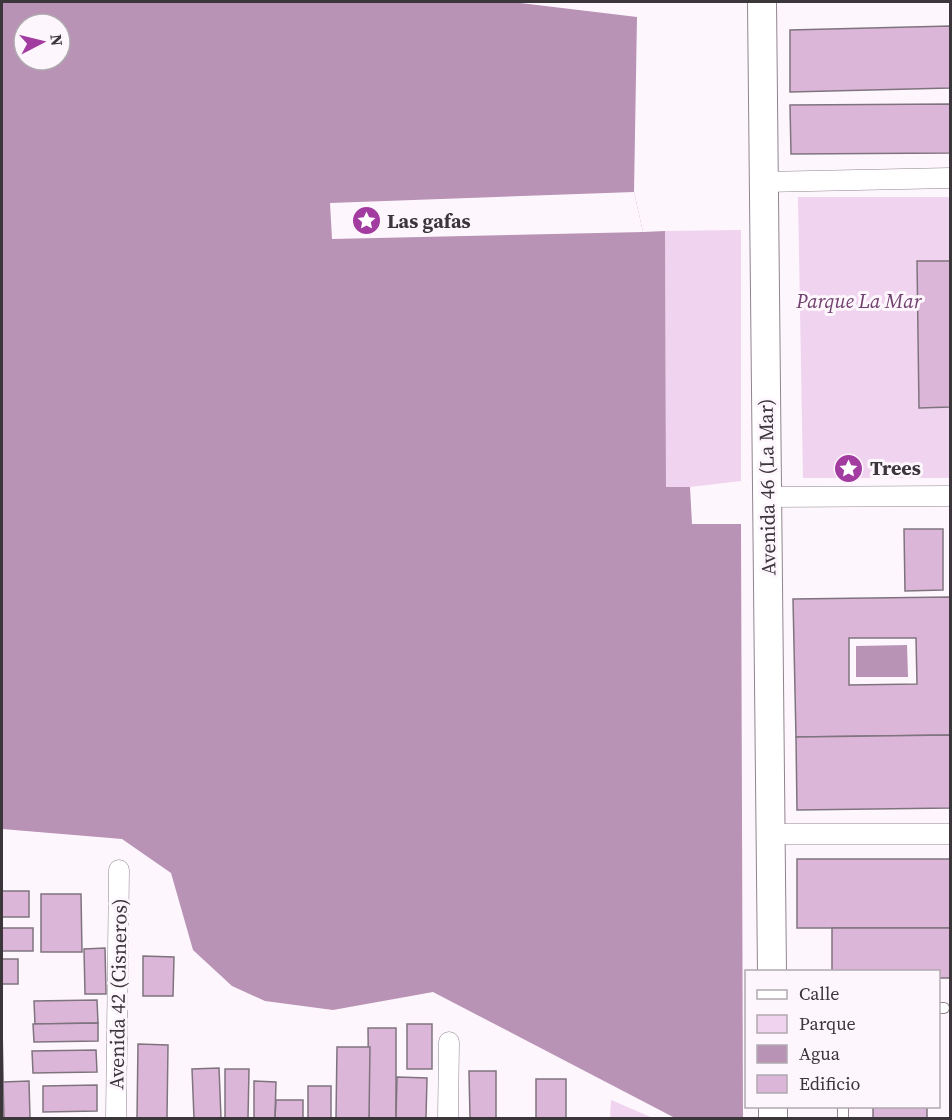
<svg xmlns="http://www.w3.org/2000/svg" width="952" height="1120" font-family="'Source Serif 4',serif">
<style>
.green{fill:#f0d3ee}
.water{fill:#b893b5;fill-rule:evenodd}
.pier{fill:#fef6fd}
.building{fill:#dcb6d9;stroke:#7f747e;stroke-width:1.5;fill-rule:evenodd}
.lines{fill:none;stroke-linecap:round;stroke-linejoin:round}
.lane-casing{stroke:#90858f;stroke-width:12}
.street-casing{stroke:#90858f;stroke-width:21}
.secondary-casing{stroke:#90858f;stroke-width:30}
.lane{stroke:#fff;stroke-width:10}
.street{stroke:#fff;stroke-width:20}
.secondary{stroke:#fff;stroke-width:28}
.labels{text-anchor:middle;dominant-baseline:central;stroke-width:6;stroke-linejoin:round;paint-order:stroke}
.poi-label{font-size:20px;font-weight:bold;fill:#3a363a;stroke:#fef6fd;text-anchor:start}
.park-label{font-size:20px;font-style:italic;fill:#70406e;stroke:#fef6fd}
.street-label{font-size:20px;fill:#3a363a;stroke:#fef6fd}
</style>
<rect width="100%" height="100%" fill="#fef6fd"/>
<g class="green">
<polygon points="798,197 950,197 950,261 917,261 919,407 950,407 950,478 803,478"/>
<polygon points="741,230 741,481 690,487 666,488 665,231"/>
<polygon points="611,1100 653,1118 610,1118"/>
</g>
<g class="water">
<path d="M2,2H512L637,17L634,192L643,232L665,231L666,487H690L692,524H741L743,1118H675L433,992L333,1010L265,1001L232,986L193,950L171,873L122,839L2,829ZM24,24H60V60H24Z"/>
<polygon points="907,645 908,677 856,677 856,646"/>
</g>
<polygon class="pier" points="634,192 643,232 332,239 330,203"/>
<g class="building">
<polygon points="950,26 950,88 790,92 790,30"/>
<polygon points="950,104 950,153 791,154 790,105"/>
<polygon points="917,261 950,261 950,407 919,408"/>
<polygon points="904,529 943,529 943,590 905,591"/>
<path d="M950,597V735L796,737L793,599ZM849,638H916L917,684L849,685Z"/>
<polygon points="950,735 950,808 797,810 796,737"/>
<rect x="797" y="859" width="153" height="69"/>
<rect x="2" y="891" width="27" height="26"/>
<polygon points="41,894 81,894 82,952 41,952"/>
<rect x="2" y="928" width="31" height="23"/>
<polygon points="832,928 950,928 950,978 938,978 938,972 832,972"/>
<polygon points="105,948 106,994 85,994 84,949"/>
<polygon points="143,956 174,957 173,996 143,996"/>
<rect x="2" y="959" width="16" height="25"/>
<polygon points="97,1000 98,1023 35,1024 34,1001"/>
<polygon points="98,1023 98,1041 34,1042 33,1024"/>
<rect x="407" y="1024" width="25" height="45"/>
<polygon points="2,1027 4,1118 2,1118"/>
<polygon points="368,1028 396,1028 396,1118 369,1118"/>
<polygon points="138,1044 168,1045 167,1118 137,1118"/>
<polygon points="337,1047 370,1047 369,1118 336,1118"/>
<polygon points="96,1050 97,1072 33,1073 32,1051"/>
<polygon points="219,1068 221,1118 194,1118 192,1069"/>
<polygon points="225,1069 249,1069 248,1118 225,1118"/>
<polygon points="469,1071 496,1071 496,1118 470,1118"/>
<polygon points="397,1077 427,1078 426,1118 396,1118"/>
<rect x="536" y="1079" width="30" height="39"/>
<polygon points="29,1081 30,1118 4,1118 3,1082"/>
<polygon points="254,1081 276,1082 275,1118 254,1118"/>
<polygon points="97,1085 97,1111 43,1112 43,1086"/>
<rect x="308" y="1086" width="23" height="32"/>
<polygon points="276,1100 303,1100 303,1118 275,1118"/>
<rect x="873" y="1106" width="54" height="12"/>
</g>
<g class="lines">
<defs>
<g id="lane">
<polyline points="938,1008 944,1008"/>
<polyline points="843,1106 843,1118"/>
</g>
<g id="street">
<polyline points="764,182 950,178"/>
<polyline points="767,497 950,496"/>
<polyline points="770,834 950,834"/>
<polyline points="116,1118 119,870"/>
<polyline points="448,1118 449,1042"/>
</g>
<g id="secondary">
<polyline points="762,2 772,972"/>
<polyline points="773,1106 773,1118"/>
</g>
</defs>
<use href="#lane" class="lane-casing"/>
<use href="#street" class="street-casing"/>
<use href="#secondary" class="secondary-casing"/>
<use href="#lane" class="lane"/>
<use href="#street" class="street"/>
<use href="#secondary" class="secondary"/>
</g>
<defs>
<symbol id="sight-disc" viewBox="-11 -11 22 22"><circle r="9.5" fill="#a23ca0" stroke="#fef6fd"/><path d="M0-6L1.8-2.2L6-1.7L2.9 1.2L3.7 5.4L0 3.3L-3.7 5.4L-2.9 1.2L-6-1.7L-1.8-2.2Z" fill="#fff"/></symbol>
</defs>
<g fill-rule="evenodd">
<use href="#sight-disc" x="350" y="204" width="33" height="33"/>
<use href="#sight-disc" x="832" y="452" width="33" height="33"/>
</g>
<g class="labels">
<g class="poi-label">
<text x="387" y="221">Las gafas</text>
<text x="870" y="468">Trees</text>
</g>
<g class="park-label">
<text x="859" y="301">Parque La Mar</text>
</g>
<g class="street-label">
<text transform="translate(767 487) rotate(-91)">Avenida 46 (La Mar)</text>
<text transform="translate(118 994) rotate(-89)">Avenida 42 (Cisneros)</text>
</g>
</g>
<rect width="952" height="1120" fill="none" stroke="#3a363a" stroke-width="6"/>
<rect x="745" y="970" width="195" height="138" fill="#fef6fd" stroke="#b0a9af" stroke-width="1.5"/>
<rect x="757" y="990" width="30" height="9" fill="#ffffff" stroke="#b0a9af" stroke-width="1.5"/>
<text x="799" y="1000" font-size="18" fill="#3a363a">Calle</text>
<rect x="757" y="1015" width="30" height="18" fill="#f0d3ee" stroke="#b0a9af" stroke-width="1.5"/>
<text x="799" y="1030" font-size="18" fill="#3a363a">Parque</text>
<rect x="757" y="1045" width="30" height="18" fill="#b893b5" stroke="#b0a9af" stroke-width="1.5"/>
<text x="799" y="1060" font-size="18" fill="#3a363a">Agua</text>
<rect x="757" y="1075" width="30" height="18" fill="#dcb6d9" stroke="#b0a9af" stroke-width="1.5"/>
<text x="799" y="1090" font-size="18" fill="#3a363a">Edificio</text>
<g transform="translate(42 42) rotate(83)"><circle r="28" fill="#fef6fd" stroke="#b0a9af" stroke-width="1.5"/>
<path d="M0-4.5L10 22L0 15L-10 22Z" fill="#a23ca0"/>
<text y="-9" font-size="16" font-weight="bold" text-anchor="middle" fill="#3a363a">N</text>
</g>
</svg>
